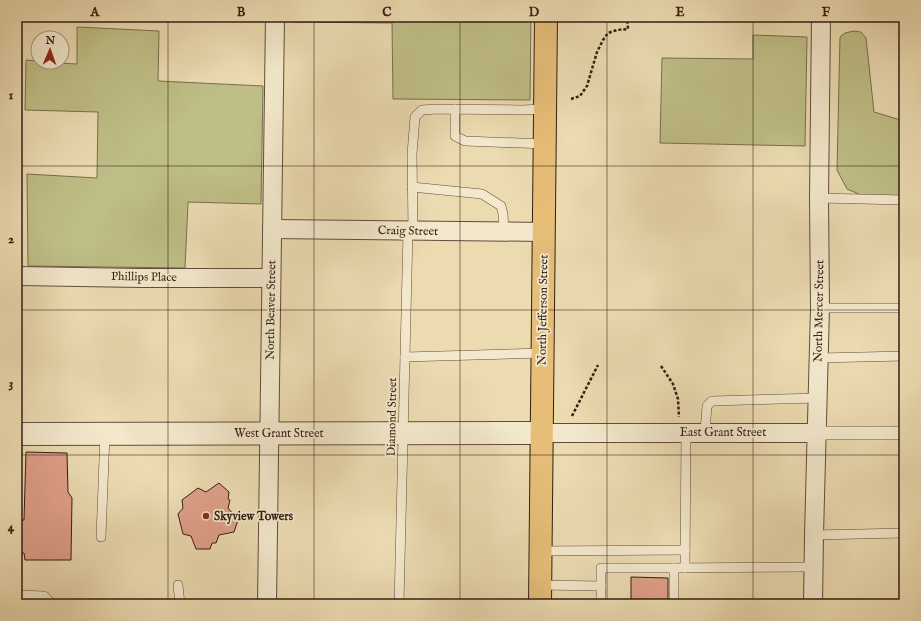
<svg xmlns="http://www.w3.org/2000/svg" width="921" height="621" font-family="'IM FELL English',serif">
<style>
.green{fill:#bfbe87;stroke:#796e4d}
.building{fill:#dfa08a;stroke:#331e13}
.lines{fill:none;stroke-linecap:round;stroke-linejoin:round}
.service-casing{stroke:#614d3a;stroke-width:10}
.pedestrian-casing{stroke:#614d3a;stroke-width:14}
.minor-casing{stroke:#614d3a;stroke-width:20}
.tertiary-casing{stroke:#614d3a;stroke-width:24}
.primary-casing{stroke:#331e13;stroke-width:24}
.path{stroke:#331e13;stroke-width:2.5;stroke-dasharray:3 2;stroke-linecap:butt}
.service{stroke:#f3e8cc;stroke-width:9}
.pedestrian{stroke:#f3e8cc;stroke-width:13}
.minor{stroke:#f3e8cc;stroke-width:18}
.tertiary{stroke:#f3e8cc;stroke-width:22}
.primary{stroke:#e6be78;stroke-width:22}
.grid{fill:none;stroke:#331e13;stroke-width:1;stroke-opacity:0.55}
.poi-dot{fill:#8f2418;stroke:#f3e8cc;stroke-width:1.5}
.labels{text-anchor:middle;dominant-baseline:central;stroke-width:3.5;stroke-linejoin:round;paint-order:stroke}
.street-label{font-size:12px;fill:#331e13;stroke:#f3e8cc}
.poi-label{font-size:12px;font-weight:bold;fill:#331e13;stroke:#f3e8cc;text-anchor:start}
.neatline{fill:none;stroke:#331e13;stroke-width:1.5}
.grid-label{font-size:13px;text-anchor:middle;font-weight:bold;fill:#331e13}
</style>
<rect width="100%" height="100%" fill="#ecdbb1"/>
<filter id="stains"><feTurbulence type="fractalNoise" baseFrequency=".005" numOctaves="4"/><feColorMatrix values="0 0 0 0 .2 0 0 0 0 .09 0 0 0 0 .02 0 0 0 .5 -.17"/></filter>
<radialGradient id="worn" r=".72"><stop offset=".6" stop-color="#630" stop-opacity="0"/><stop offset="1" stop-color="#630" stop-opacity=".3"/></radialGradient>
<g class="green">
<polygon points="293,17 531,17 530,100 393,99 392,23 293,22"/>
<polygon points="77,27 159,31 158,81 263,86 261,204 188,202 185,268 28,266 27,174 97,178 98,112 25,110 26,60 38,61 38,62 77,64"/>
<polygon points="854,31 861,32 866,38 874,112 904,121 904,197 861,195 847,189 837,170 840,37 845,33"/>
<polygon points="753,35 807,37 805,146 660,143 662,58 753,59"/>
</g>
<g class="building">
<polygon points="26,452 67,453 68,492 72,498 71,560 25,560 24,553 18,553 19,520 24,520"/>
<polygon points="219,483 229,492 228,499 230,500 228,508 238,520 234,532 219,535 216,543 212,543 210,549 196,549 191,536 183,534 178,514 183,508 182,500 198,488 206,492"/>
<polygon points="631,577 668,578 668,604 631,604"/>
</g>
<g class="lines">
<defs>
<g id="service">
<polyline points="455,109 455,136 465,141 545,144"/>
<polyline points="412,187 482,194 501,206 503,214 504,232"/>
<polyline points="819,198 904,200"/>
<polyline points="413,231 412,154 415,117 422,110 436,109 521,110 545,109"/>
<polyline points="820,308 904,308"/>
<polyline points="405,357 542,353"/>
<polyline points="819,358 904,356"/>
<polyline points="705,432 707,406 712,401 818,398"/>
<polyline points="814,535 904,533"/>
<polyline points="101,537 105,433"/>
<polyline points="540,551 685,550"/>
<polyline points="674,568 814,567"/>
<polyline points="685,568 686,432"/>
<polyline points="178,585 180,604"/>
<polyline points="540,585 601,586"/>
<polyline points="17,595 44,596 52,604"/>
<polyline points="399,604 408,231"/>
<polyline points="601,604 601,568 674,568 674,604"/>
</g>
<polyline id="pedestrian" points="817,433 904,433"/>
<g id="minor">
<polyline points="272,229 544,232"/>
<polyline points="17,276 141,278 271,278"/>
<polyline points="541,433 817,433"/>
<polyline points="267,604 275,17"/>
<polyline points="813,604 814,535 820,308 819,198 821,17"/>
</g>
<polyline id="tertiary" points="17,434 541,433"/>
<polyline id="primary" points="540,604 546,17"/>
</defs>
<use href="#service" class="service-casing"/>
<use href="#pedestrian" class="pedestrian-casing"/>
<use href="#minor" class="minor-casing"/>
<use href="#tertiary" class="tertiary-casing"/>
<use href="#primary" class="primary-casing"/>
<g class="path">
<polyline points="571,99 580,96 587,86 597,52 603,40 608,33 617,30 628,29 627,17"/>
<polyline points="661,366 673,384 678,399 679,417"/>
<polyline points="572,416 598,365"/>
<polyline points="20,584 21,553"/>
</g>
<use href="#service" class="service"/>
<use href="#pedestrian" class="pedestrian"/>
<use href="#minor" class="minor"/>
<use href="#tertiary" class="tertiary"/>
<use href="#primary" class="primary"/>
</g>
<path class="grid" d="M168,17V604M314,17V604M460,17V604M607,17V604M753,17V604M17,166H904M17,310H904M17,455H904"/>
<circle class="poi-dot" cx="206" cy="516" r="4"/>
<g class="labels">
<g class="street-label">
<text transform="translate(408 231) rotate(1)">Craig Street</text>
<text transform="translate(144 277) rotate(1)">Phillips Place</text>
<text transform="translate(271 310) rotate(-89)">North Beaver Street</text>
<text transform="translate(543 310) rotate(-89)">North Jefferson Street</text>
<text transform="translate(819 311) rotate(-89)">North Mercer Street</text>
<text transform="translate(392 417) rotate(-89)">Diamond Street</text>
<text x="723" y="432">East Grant Street</text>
<text x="279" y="433">West Grant Street</text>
</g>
<g class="poi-label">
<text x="214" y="516">Skyview Towers</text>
</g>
</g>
<rect width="921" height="621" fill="none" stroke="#ecdbb1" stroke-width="44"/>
<g transform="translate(50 50) rotate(2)"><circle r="19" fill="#f3e8cc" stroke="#a69782"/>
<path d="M0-3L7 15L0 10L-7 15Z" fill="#8f2418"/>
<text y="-6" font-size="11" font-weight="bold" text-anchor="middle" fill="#331e13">N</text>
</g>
<rect x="22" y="22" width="877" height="577" class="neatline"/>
<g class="grid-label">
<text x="95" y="16">A</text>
<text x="241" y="16">B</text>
<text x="387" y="16">C</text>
<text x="534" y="16">D</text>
<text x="680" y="16">E</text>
<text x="826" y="16">F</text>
<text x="11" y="99">1</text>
<text x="11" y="243">2</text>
<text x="11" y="387">3</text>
<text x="11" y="531">4</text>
</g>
<rect width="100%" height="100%" filter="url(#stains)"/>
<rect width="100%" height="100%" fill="url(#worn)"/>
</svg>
